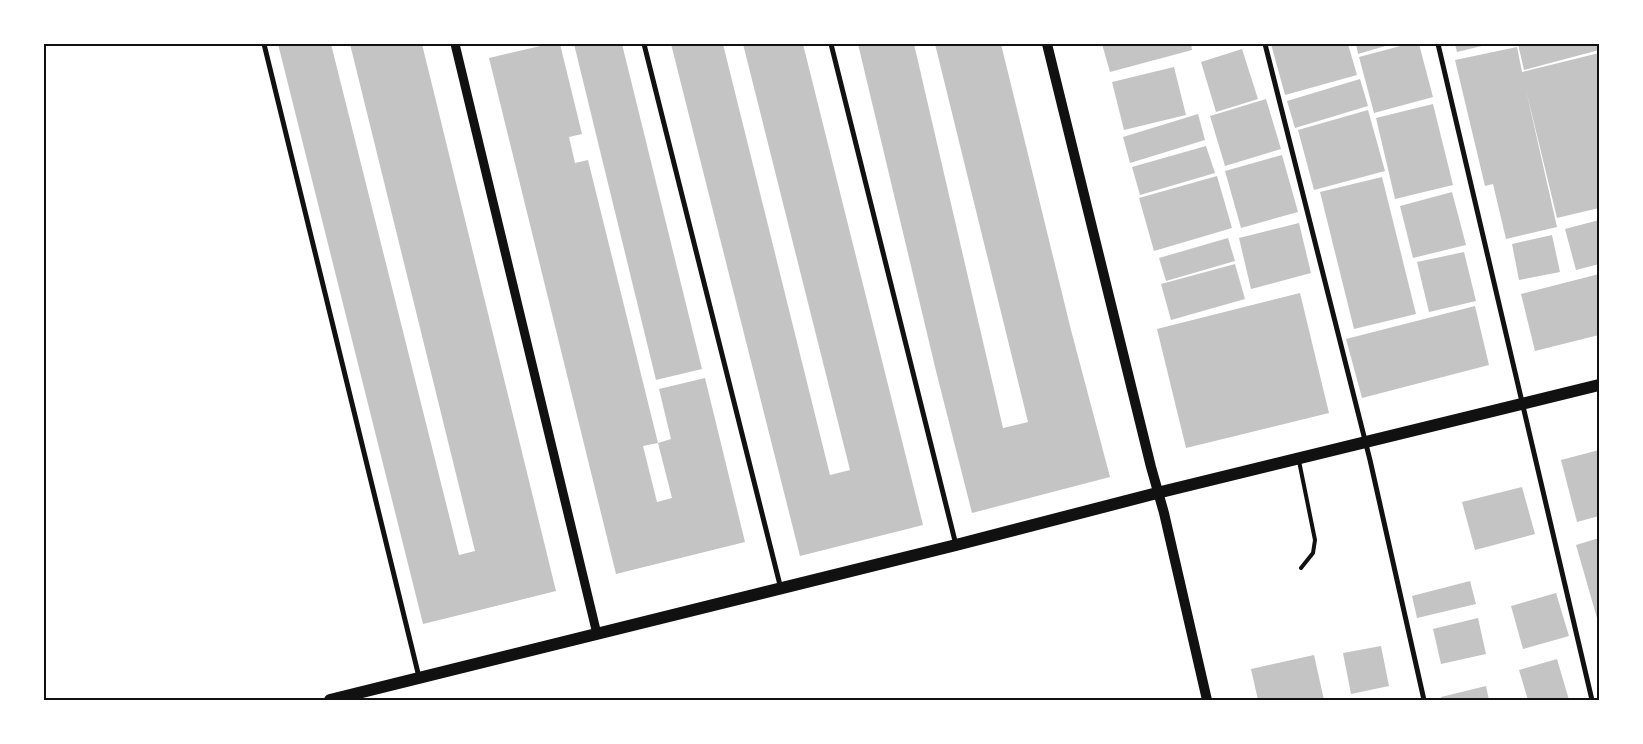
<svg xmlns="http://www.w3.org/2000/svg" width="1643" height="744" font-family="Barlow,sans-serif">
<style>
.building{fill:#c4c4c4}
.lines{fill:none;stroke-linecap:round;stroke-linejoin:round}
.service{stroke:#111;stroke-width:4}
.minor{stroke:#111;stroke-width:5}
.tertiary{stroke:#111;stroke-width:9}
.secondary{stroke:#111;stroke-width:10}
.primary{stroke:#111;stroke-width:12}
.neatline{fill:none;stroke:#111;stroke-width:2}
</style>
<rect width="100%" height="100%" fill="#fff"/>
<g class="building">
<polygon points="278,44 331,44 459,555 475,551 350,44 422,44 556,591 423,624"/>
<polygon points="549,44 560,44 582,134 569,137 575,163 588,160 658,443 643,446 657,502 672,498 658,443 671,439 659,389 705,378 745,542 616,574 489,58"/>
<polygon points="574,44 622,44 702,369 656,380"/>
<polygon points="671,44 723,44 830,475 850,470 743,44 803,44 923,525 800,556"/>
<polygon points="858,44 914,44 1003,428 1028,422 935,44 1001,44 1071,330 1110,477 972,513 936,371"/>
<polygon points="1102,44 1191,44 1192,50 1110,72"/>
<polygon points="1271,44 1348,44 1357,75 1285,95"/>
<polygon points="1356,44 1392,44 1358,54"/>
<polygon points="1408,44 1419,44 1433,97 1374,113 1359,57"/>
<polygon points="1455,44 1490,44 1457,52"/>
<polygon points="1518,44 1599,44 1599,50 1524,70"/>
<polygon points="1517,47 1522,72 1599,53 1599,208 1557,218 1526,90 1557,227 1506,239 1493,184 1485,186 1455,60"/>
<polygon points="1242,49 1258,99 1216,112 1201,62"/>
<polygon points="1174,67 1186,115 1124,130 1112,82"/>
<polygon points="1360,79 1368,106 1295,128 1287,101"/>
<polygon points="1266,99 1281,149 1225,166 1210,116"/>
<polygon points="1433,104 1453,185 1395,199 1376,118"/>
<polygon points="1368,110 1385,171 1314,190 1298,130"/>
<polygon points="1198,114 1205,140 1130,163 1123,137"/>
<polygon points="1206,146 1215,173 1140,195 1132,167"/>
<polygon points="1282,155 1298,212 1241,228 1225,171"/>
<polygon points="1217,176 1232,228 1154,251 1139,198"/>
<polygon points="1382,177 1416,314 1354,329 1320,192"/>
<polygon points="1452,192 1466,245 1413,258 1400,206"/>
<polygon points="1599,220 1599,264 1576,270 1565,229"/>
<polygon points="1299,223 1311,273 1251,289 1239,238"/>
<polygon points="1552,235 1560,272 1519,280 1512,244"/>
<polygon points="1228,238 1235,261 1166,281 1159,258"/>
<polygon points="1464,252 1476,301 1429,312 1417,262"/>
<polygon points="1235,264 1245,299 1171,320 1161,284"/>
<polygon points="1599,274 1599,335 1535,351 1521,294"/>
<polygon points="1300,293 1329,413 1186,448 1157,329"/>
<polygon points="1475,306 1489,365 1362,398 1346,339"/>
<polygon points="1599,450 1599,516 1577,522 1561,460"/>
<polygon points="1522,487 1535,534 1475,550 1462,502"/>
<polygon points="1599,538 1599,625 1576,545"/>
<polygon points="1470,581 1476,604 1417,618 1412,596"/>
<polygon points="1556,593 1569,636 1523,649 1511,606"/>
<polygon points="1478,618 1486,654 1441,664 1433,629"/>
<polygon points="1381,646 1389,686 1351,694 1343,653"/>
<polygon points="1314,655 1324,700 1258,700 1251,669"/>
<polygon points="1557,659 1569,700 1528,700 1519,670"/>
<polygon points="1486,686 1489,700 1442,700 1441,697"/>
</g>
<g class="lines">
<polyline class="service" points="1299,461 1315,540 1313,553 1301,568"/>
<g class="minor">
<polyline points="264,44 419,677"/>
<polyline points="644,44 781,589"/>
<polyline points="831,44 956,545"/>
<polyline points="1265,44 1370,460 1424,700"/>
<polyline points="1438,44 1592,700"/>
</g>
<polyline class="tertiary" points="455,44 597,634"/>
<polyline class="secondary" points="1047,44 1151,467 1164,513 1207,700"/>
<polyline class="primary" points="330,700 956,545 1157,493 1599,385"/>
</g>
<rect width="1643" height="744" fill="none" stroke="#ffffff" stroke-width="90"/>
<rect x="45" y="45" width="1553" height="654" class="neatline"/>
</svg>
